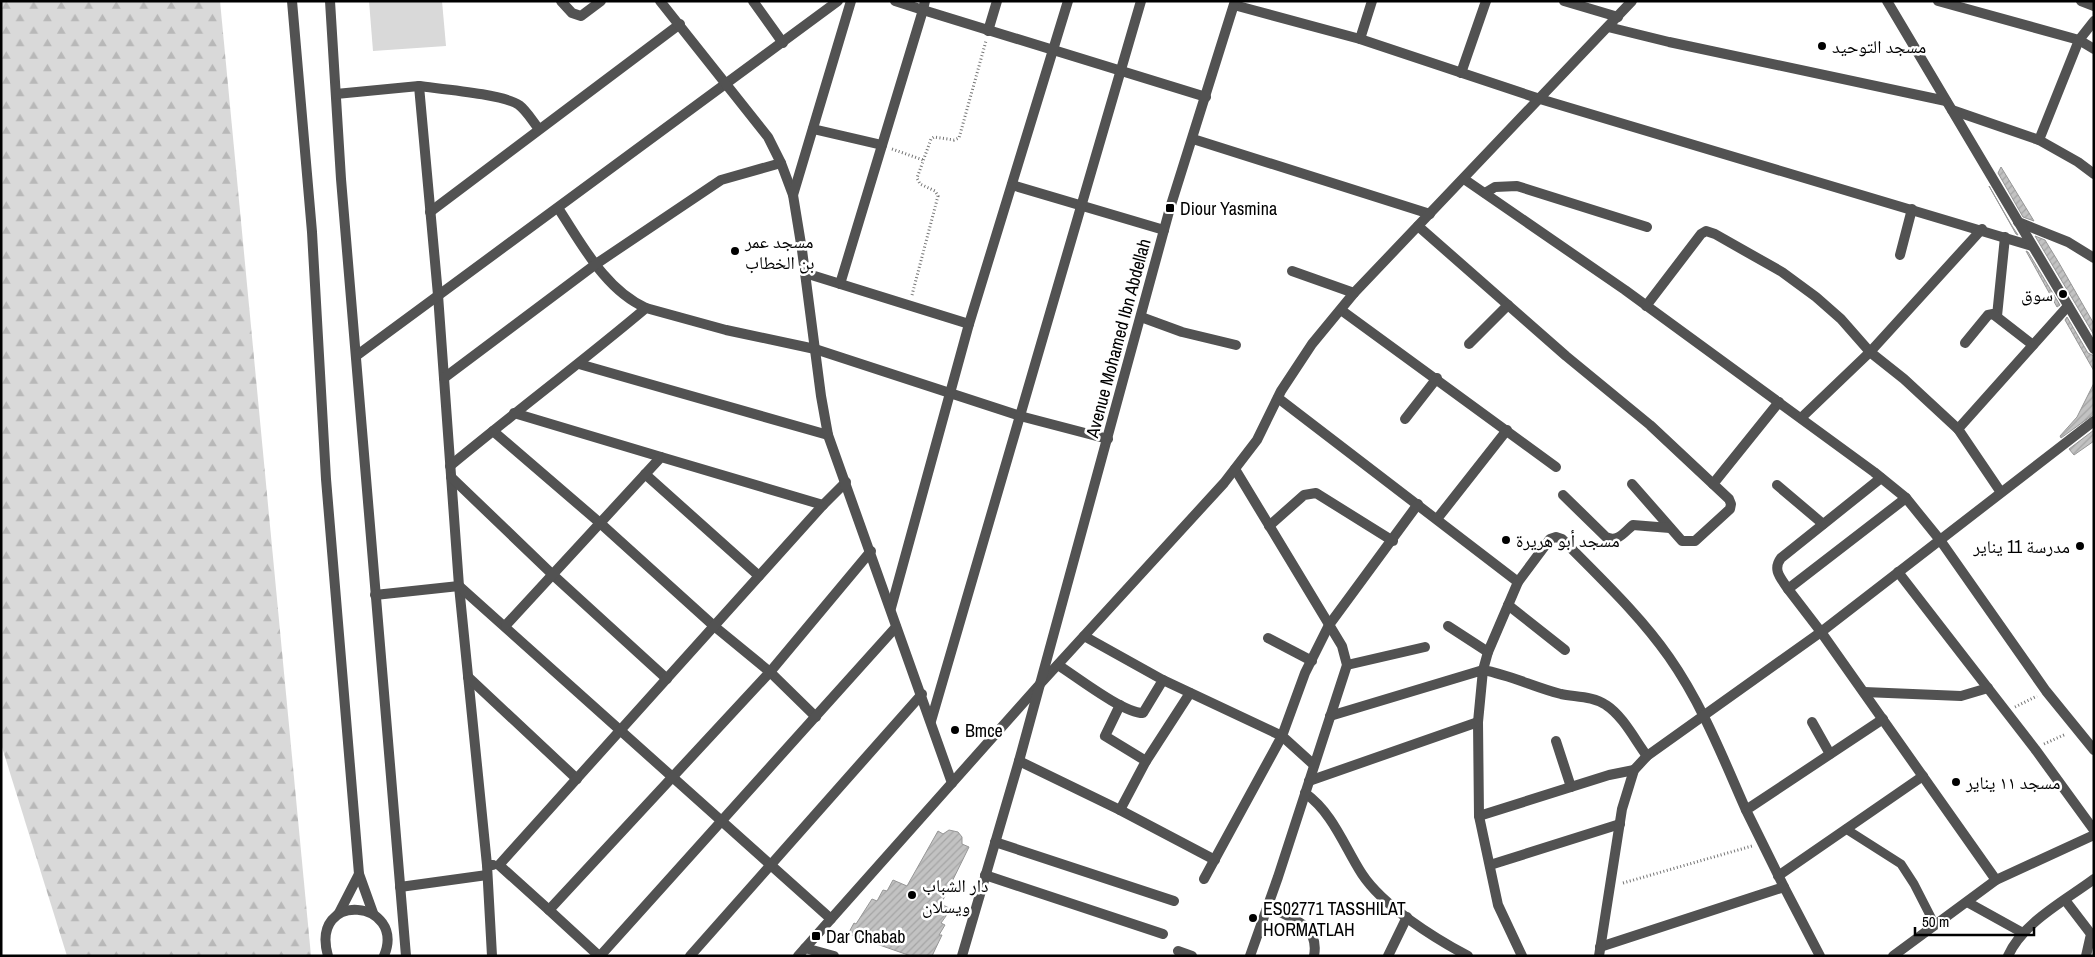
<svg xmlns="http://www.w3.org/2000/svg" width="2095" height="957" font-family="'Archivo Narrow','Noto Naskh Arabic',sans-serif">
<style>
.forest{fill:url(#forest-firs)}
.pitch{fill:#d9d9d9}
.building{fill:url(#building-hatch);stroke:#969696}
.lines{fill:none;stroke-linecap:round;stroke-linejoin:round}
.path{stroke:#747474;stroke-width:3;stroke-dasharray:1 2.5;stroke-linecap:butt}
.service{stroke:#525252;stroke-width:9}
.minor{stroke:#525252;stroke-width:10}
.tertiary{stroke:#525252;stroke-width:10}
.poi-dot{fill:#000;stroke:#fff;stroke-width:2}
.labels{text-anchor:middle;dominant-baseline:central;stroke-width:5;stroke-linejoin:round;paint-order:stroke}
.poi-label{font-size:18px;fill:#000;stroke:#fff;text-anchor:start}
.street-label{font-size:18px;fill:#000;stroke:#fff}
</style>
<defs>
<pattern id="forest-firs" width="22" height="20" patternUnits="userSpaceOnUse" patternTransform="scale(1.25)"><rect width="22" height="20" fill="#d9d9d9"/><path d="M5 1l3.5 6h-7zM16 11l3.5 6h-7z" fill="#b8b8b8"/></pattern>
<pattern id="building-hatch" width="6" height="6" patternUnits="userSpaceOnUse" patternTransform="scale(1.25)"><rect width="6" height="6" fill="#c2c2c2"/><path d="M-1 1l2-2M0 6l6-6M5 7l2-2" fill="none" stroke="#a5a5a5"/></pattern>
</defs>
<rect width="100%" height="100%" fill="#fff"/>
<polygon class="forest" points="1,1 220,1 311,956 67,956 1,744"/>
<polygon class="pitch" points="369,1 442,1 446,46 373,51"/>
<g class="building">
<polygon points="2001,167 2034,221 2023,217 1998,173"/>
<polygon points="1989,186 2012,226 2018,235 2016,234"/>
<polygon points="2035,236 2045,240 2059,263 2094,324 2094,335"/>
<polygon points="2026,251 2028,252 2060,305 2057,307"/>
<polygon points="2067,317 2088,353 2094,356 2094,371 2065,320"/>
<polygon points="2094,383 2094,414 2061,438 2060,436 2077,417"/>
<polygon points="2094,430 2094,441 2074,455 2069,449"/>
<polygon points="949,830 958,832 962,837 962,844 969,847 941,904 951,909 941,923 945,925 939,935 942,935 932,956 911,956 848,934 854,923 856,924 872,899 877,901 883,890 887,891 893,880 907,886 938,831 943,834"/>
</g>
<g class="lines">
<g class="path">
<polyline points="892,149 923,160"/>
<polyline points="912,295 938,196 935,191 920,184 917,178 931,139 934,137 954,140 959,138 986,41"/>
<polyline points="2015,707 2037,696"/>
<polyline points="2044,744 2066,734"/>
<polyline points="1623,883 1752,846"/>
</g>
<polyline class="service" points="1846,829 1901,864 1914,884 1935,925"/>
<g class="minor">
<polyline points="330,1 341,179 406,956"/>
<polyline points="561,1 572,13 581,16 601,1"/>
<polyline points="753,1 783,43"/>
<polyline points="895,1 923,10 925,1"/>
<polyline points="1564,1 1618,17"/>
<polyline points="1938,1 2079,40 2094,49"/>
<polyline points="2081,1 2094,6"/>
<polyline points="2094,21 2079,40 2039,140 2078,162 2094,174"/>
<polyline points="1608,27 1669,42 1946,101"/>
<polyline points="988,31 997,1"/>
<polyline points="1360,39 1372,1"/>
<polyline points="1461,73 1486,1"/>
<path d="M419,86C441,89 503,94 519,105C527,111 533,122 539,129"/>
<polyline points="336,94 419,86 438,295 459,586 487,865"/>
<polyline points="1540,99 2032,246"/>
<polyline points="1952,110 2039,140"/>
<polyline points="813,129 882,145"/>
<polyline points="1193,139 1430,214"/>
<polyline points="1012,185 1164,230"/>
<polyline points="1485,193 1495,187 1517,186 1647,227"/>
<path d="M558,208C582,244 605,290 646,308"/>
<polyline points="430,212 680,24"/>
<polyline points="2018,222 2068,242 2094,258"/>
<polyline points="1418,226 1566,356 1650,425 1713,484"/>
<polyline points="1900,255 1912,209"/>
<polyline points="1292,271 1354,293"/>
<polyline points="805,273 969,324"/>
<polyline points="840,284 923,10 1206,97"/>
<polyline points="1646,306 1701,234 1706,231 1715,234 1782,272 1816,297 1841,319 1870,352 1904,379 1958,429"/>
<polyline points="1341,310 1556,467"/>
<polyline points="1997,316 2005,237"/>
<polyline points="1141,317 1182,332 1236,345"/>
<polyline points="1965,343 1988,315 1993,314 2033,345"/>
<polyline points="1469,344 1508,305"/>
<polyline points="356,356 838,1"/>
<polyline points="579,364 828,435"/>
<polyline points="444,378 596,264 721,180 781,163"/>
<polyline points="1278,398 1518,582"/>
<polyline points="514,413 661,457"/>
<polyline points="1801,418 1870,352 1982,229"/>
<polyline points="1405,419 1437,378"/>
<polyline points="493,431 600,523 714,626 770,672 816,717"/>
<path d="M450,466C515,412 582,362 646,308L726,330L815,349L1020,416L1108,439"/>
<polyline points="645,474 759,576"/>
<polyline points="451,477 553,575 667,679"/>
<path d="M1881,478L1781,558C1772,570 1781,578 1788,589L1906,498"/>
<polyline points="1632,484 1682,541 1695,541 1730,509 1731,504 1729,499 1713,484 1779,402"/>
<polyline points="1777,485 1823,524"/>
<polyline points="2000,491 1958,429 2068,306"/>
<path d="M1563,495L1606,537C1618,543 1624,532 1633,525L1670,528"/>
<polyline points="1437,519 1507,430"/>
<polyline points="1269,526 1304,495 1316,493 1393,541"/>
<polyline points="1898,572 2035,749 2094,830"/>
<polyline points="1788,589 1821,632 1996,880"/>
<polyline points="375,595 459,586 831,919"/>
<polyline points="1508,605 1565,650"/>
<polyline points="891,608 969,324 1068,1"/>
<polyline points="506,625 661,457 823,505"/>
<polyline points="1448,626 1488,652"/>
<polyline points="1268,638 1312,661"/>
<path d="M1058,665C1077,677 1123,713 1143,713L1163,680L1084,636"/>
<polyline points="1347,665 1425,647"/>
<polyline points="468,677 577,779"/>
<polyline points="1163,680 1282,736 1204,879"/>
<polyline points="1864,692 1961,696 1988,688"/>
<polyline points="1330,716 1483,670 1478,722 1479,816 1498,905 1522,956"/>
<polyline points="931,721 1141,1"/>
<polyline points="1812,722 1830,754"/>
<polyline points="1556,741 1571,787"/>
<path d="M1647,756C1635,740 1623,716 1606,705C1593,696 1575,697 1561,694C1534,687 1510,675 1483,670L1488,652L1518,582L1550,539L1556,537L1562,539C1599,577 1639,614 1669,657C1702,704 1723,758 1746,810"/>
<polyline points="1019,761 1120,810 1146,761 1105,736 1120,705"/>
<polyline points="1146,761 1190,693"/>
<polyline points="1314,765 1282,736 1305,673 1329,625 1418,504"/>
<polyline points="1309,781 1478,722"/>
<path d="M1305,793C1333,813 1344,846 1362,874C1383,906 1434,938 1468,956"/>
<polyline points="1120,810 1215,860"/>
<polyline points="1479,816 1609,775 1634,770"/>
<polyline points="995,842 1174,901"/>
<polyline points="1490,865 1620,824"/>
<polyline points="985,875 1163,934"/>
<polyline points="1778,876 1923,776"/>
<polyline points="400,887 487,875"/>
<polyline points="1784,887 1746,810 1883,719"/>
<polyline points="2065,900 2091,934 2086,956"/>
<polyline points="1967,902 2023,933"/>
<path d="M1268,906C1291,919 1320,924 1314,956"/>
<polyline points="549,910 499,865 823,505 846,482"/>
<polyline points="1600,947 1784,887 1820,956"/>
<polyline points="1178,951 1192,956"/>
<polyline points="492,956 487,865 493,865"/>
<polyline points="599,956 549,910 770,672 871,551"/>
<polyline points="600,956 896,627"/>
<polyline points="690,956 922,694"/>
<polyline points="1388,956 1407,917"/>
<polyline points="1893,956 1996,880 2094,835"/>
</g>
<g class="tertiary">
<polyline points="292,1 312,232 326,479 359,874 373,913"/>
<polyline points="660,1 768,137 781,163 793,195 802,250 821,396 828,435 952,783"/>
<polyline points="1887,1 2094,349"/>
<polyline points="1234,5 1360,39 1540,99"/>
<polyline points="1464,179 1625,290 1874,472 1906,498 1940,540 2046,691 2094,750"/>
<polyline points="793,195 851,1"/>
<polyline points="1235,469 1342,646 1347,665 1278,877 1250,956"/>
<polyline points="339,913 359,874"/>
<polyline points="805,948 834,956"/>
<path d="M328,956C309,889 407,900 384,956"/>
<polyline points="798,956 1040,684 1224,483 1257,440 1281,391 1312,344 1354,293 1632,1"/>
<polyline points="962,956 1019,761 1170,208 1235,1"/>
<polyline points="1599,956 1622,809 1634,770 1647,756 1821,632 2094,421"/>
<path d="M2008,956C2022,923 2066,900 2094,879"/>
</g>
</g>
<g class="poi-dot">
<circle cx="1822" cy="46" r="5"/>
<rect x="1165" y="203" width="10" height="10" rx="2.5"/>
<circle cx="735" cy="251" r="5"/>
<circle cx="2063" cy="294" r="5"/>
<circle cx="1506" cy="540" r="5"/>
<circle cx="2080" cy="546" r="5"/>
<circle cx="955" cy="730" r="5"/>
<circle cx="1956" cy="782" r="5"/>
<circle cx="912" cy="895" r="5"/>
<circle cx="1253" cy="918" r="5"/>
<rect x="811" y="931" width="10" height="10" rx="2.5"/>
</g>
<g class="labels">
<g class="poi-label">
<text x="1832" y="46">مسجد التوحيد</text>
<text x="1180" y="208">Diour Yasmina</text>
<text x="745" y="241">مسجد عمر<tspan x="745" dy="21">بن الخطاب</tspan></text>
<text x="2053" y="294" text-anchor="end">سوق</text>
<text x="1516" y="540">مسجد أبو هريرة</text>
<text x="2070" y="546" text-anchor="end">مدرسة 11 يناير</text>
<text x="965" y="730">Bmce</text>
<text x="1966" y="782">مسجد ١١ يناير</text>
<text x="922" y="885">دار الشباب<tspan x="922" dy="21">ويسلان</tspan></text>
<text x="1263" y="908">ES02771 TASSHILAT<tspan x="1263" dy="21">HORMATLAH</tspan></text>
<text x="826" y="936">Dar Chabab</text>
</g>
<g class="street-label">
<text transform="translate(1118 338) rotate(-75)">Avenue Mohamed Ibn Abdellah</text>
</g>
</g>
<rect width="2095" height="957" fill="none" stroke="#000000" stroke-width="5"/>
<path d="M1915 927v8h119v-8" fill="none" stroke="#000000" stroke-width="2.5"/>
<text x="1922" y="927" font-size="15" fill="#000000" stroke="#ffffff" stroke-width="4" paint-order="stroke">50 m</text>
</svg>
